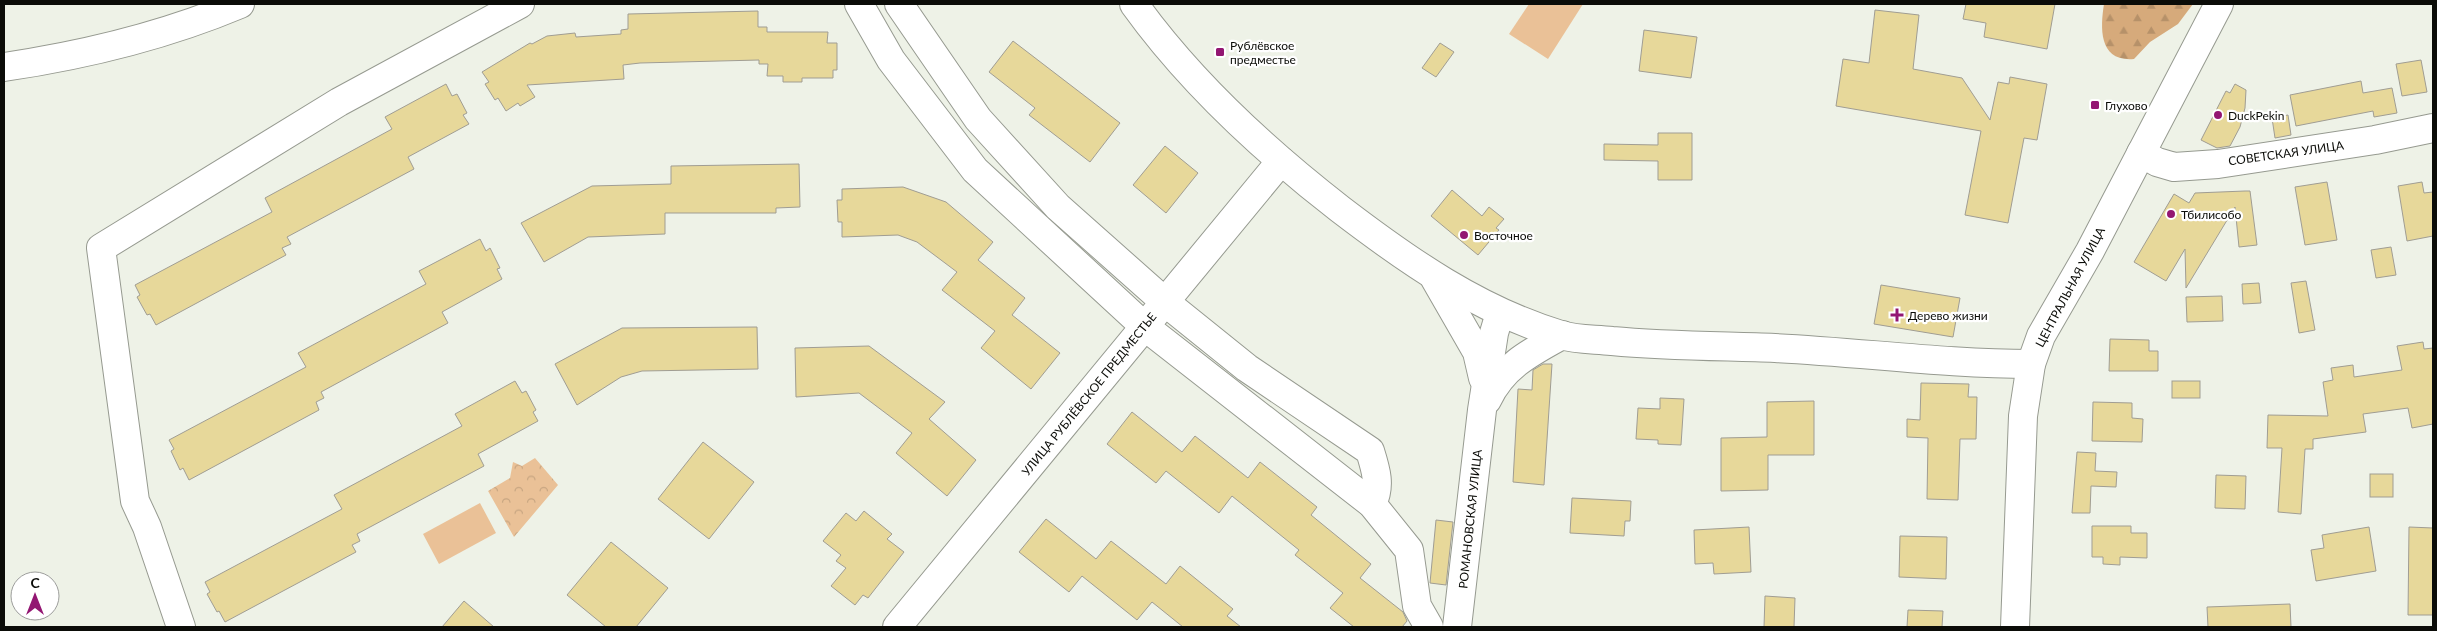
<svg xmlns="http://www.w3.org/2000/svg" width="2437" height="631" font-family="Lato,sans-serif">
<style>
.grass{fill:#eac197}
.forest{fill:url(#forest-firs)}
.park{fill:url(#park-crowns)}
.building{fill:#e7d89a;stroke:#a09d93}
.lines{fill:none;stroke-linecap:round;stroke-linejoin:round}
.minor-casing{stroke:#969a90;stroke-width:30}
.major-casing{stroke:#969a90;stroke-width:30}
.minor{stroke:#fff;stroke-width:28}
.major{stroke:#fff;stroke-width:28}
.poi-dot{fill:#931672;stroke:#fff;stroke-width:2}
.labels{text-anchor:middle;dominant-baseline:central;stroke-width:4.5;stroke-linejoin:round;paint-order:stroke}
.poi-label{font-size:12px;fill:#0b0c08;stroke:#fff;text-anchor:start}
.street-label{font-size:12px;fill:#0b0c08;stroke:#fff}
</style>
<defs>
<pattern id="forest-firs" width="22" height="20" patternUnits="userSpaceOnUse" patternTransform="scale(1.25)"><rect width="22" height="20" fill="#d6aa7b"/><path d="M5 1l3.5 6h-7zM16 11l3.5 6h-7z" fill="#b69169"/></pattern>
<pattern id="park-crowns" width="20" height="18" patternUnits="userSpaceOnUse" patternTransform="scale(1.25)"><rect width="20" height="18" fill="#eac197"/><path d="M2 6a3 3 0 1 1 6 0M12 15a3 3 0 1 1 6 0" fill="none" stroke="#c7a581"/></pattern>
</defs>
<rect width="100%" height="100%" fill="#eef2e7"/>
<g class="grass">
<polygon points="1529,4 1583,4 1548,59 1509,34"/>
<polygon points="480,503 496,533 439,564 423,534"/>
</g>
<path class="forest" d="M2104,4H2193L2178,24L2150,42L2134,59C2099,62 2100,29 2104,4Z"/>
<polygon class="park" points="535,458 558,485 514,537 488,491 510,478 513,462 522,466"/>
<g class="building">
<polygon points="1966,4 2055,4 2047,49 1984,37 1986,23 1963,19"/>
<polygon points="1875,10 1919,15 1913,69 1962,78 1990,120 1998,82 2009,84 2010,77 2047,84 2037,140 2024,138 2008,223 1965,215 1981,131 1836,106 1843,59 1869,63"/>
<polygon points="758,11 758,27 767,27 767,32 828,32 827,43 837,43 837,70 833,70 833,78 802,78 802,82 783,82 783,76 767,76 768,64 759,64 759,60 640,63 623,65 624,79 527,85 535,97 520,106 518,103 506,111 498,98 495,100 485,84 489,82 482,72 530,43 532,44 547,36 575,33 576,37 621,34 621,30 628,29 628,14"/>
<polygon points="1644,30 1697,37 1691,78 1639,71"/>
<polygon points="1013,41 1120,123 1090,162 1029,115 1035,108 989,72"/>
<polygon points="1440,43 1454,52 1436,77 1422,68"/>
<polygon points="2421,60 2427,92 2402,96 2396,64"/>
<polygon points="2361,81 2363,93 2392,88 2397,113 2374,117 2373,111 2296,126 2290,95"/>
<polygon points="446,84 452,96 457,94 467,113 463,115 469,124 408,157 414,169 287,237 291,244 282,248 286,255 156,325 150,314 147,315 137,297 140,295 135,285 272,212 265,198 392,129 385,117"/>
<polygon points="2235,84 2246,90 2245,108 2240,127 2230,146 2217,148 2201,140 2226,91 2230,93"/>
<polygon points="2288,115 2291,135 2275,138 2272,118"/>
<polygon points="1658,133 1692,133 1692,180 1658,180 1658,161 1604,160 1604,144 1658,145"/>
<polygon points="1165,146 1198,173 1166,213 1133,185"/>
<polygon points="799,164 800,207 776,208 776,213 665,213 665,234 588,237 544,262 521,223 592,186 671,184 671,166"/>
<polygon points="2327,182 2337,240 2305,245 2295,187"/>
<polygon points="2422,182 2424,193 2433,192 2433,236 2407,241 2398,186"/>
<polygon points="903,187 946,202 993,242 978,260 1025,298 1012,315 1060,353 1031,389 981,348 995,331 942,290 957,272 917,242 898,235 842,237 842,222 838,222 837,200 842,200 842,189"/>
<polygon points="1452,190 1482,216 1489,207 1504,219 1496,228 1499,230 1478,255 1431,216"/>
<polygon points="2245,191 2250,191 2257,245 2239,247 2235,207 2186,288 2185,249 2166,281 2134,262 2174,194 2189,203 2195,193"/>
<polygon points="480,239 486,251 490,248 500,268 497,269 502,279 442,312 448,323 321,392 324,398 316,402 319,410 189,480 183,468 180,470 171,451 174,449 169,440 306,367 298,353 426,284 419,271"/>
<polygon points="2391,247 2396,275 2376,278 2371,250"/>
<polygon points="2306,281 2315,330 2299,333 2291,283"/>
<polygon points="2259,283 2261,303 2243,304 2242,284"/>
<polygon points="1881,285 1960,298 1953,337 1874,324"/>
<polygon points="2222,296 2223,321 2187,322 2186,297"/>
<polygon points="757,327 758,369 642,371 621,377 577,405 555,364 622,328"/>
<polygon points="2110,339 2149,340 2149,351 2158,351 2158,371 2109,371"/>
<polygon points="2423,342 2424,349 2433,348 2433,424 2412,428 2408,408 2363,414 2366,432 2313,439 2313,449 2305,449 2301,514 2278,512 2282,448 2267,448 2268,415 2328,416 2323,382 2333,380 2331,368 2353,365 2354,377 2402,370 2397,346"/>
<polygon points="869,346 945,402 929,419 976,460 947,496 896,453 912,433 859,393 796,397 795,348"/>
<polygon points="1543,364 1552,364 1544,485 1513,482 1518,389 1532,390 1533,370"/>
<polygon points="515,381 522,393 526,391 536,410 533,412 538,421 478,454 484,466 357,534 360,541 352,545 356,552 225,622 219,611 217,612 207,594 210,592 205,582 342,509 334,495 462,426 455,414"/>
<rect x="2172" y="381" width="28" height="17"/>
<polygon points="1921,383 1969,384 1968,397 1977,397 1976,439 1960,439 1958,500 1927,499 1928,438 1907,437 1907,419 1920,420"/>
<polygon points="1660,398 1684,399 1681,445 1658,444 1658,440 1636,439 1638,408 1660,409"/>
<polygon points="1814,401 1814,455 1768,455 1768,490 1721,491 1721,438 1767,437 1767,402"/>
<polygon points="2093,402 2132,403 2132,418 2143,419 2142,442 2092,441"/>
<polygon points="1132,412 1182,452 1195,436 1248,478 1260,462 1317,507 1311,515 1371,564 1360,578 1403,612 1407,621 1402,627 1354,627 1330,608 1343,593 1295,555 1299,550 1232,496 1219,513 1166,471 1156,483 1107,444"/>
<polygon points="703,442 754,482 709,539 658,499"/>
<polygon points="2077,452 2096,453 2095,471 2117,472 2116,487 2091,486 2090,513 2072,513"/>
<rect x="2370" y="474" width="23" height="23"/>
<polygon points="2216,475 2246,476 2245,509 2215,508"/>
<polygon points="1572,498 1631,501 1630,521 1625,521 1624,536 1570,533"/>
<polygon points="864,511 892,534 887,539 904,552 868,598 863,595 855,605 831,586 846,568 836,561 841,555 823,541 846,513 856,521"/>
<polygon points="1046,519 1096,559 1111,541 1166,584 1180,566 1233,609 1227,616 1241,627 1183,627 1152,602 1137,620 1082,576 1069,592 1019,552"/>
<polygon points="1436,520 1453,522 1446,585 1430,583"/>
<polygon points="2092,526 2131,526 2131,533 2147,533 2147,558 2120,557 2120,565 2103,564 2103,557 2092,557"/>
<polygon points="1749,527 1751,572 1714,574 1713,563 1695,564 1694,530"/>
<polygon points="2369,527 2376,571 2316,581 2311,550 2324,548 2322,535"/>
<polygon points="2409,527 2433,528 2433,615 2408,615"/>
<polygon points="1900,536 1947,537 1946,579 1899,577"/>
<polygon points="611,542 668,588 636,627 606,627 567,595"/>
<polygon points="1765,596 1795,598 1794,627 1764,627"/>
<polygon points="464,601 494,627 442,627"/>
<polygon points="2290,604 2291,627 2208,627 2207,607"/>
<polygon points="1908,610 1943,611 1942,627 1907,627"/>
</g>
<g class="lines">
<defs>
<g id="minor">
<polyline points="859,4 891,60 975,170 1144,326 1372,504 1409,550 1417,606 1429,627"/>
<path d="M899,4L978,119L1058,207L1165,302L1247,368L1370,451C1376,470 1381,486 1372,504"/>
<path d="M1134,4C1190,82 1264,150 1340,209C1408,261 1478,310 1561,335C1577,340 1595,339 1612,341C1666,346 1721,346 1775,348C1860,352 1945,364 2031,364"/>
<path d="M4,67C85,55 164,36 240,4"/>
<polyline points="2141,153 2157,162 2174,167 2218,164 2375,140 2433,128"/>
<polyline points="1435,279 1477,352 1483,378"/>
<path d="M1487,400C1503,366 1531,352 1562,335"/>
<polyline points="181,627 147,527 135,501 101,248 339,102 520,4"/>
<polyline points="897,627 1281,161"/>
<polyline points="1457,627 1482,410 1494,333 1500,313"/>
</g>
<polyline id="major" points="2015,627 2023,416 2031,364 2041,336 2090,251 2219,4"/>
</defs>
<use href="#minor" class="minor-casing"/>
<use href="#major" class="major-casing"/>
<use href="#minor" class="minor"/>
<use href="#major" class="major"/>
</g>
<g class="poi-dot">
<rect x="1215" y="47" width="10" height="10" rx="2.5"/>
<rect x="2090" y="100" width="10" height="10" rx="2.5"/>
<circle cx="2218" cy="115" r="5"/>
<circle cx="2171" cy="214" r="5"/>
<circle cx="1464" cy="235" r="5"/>
<path d="M1894.5 307.5h5v5h5v5h-5v5h-5v-5h-5v-5h5z"/>
</g>
<g class="labels">
<g class="poi-label">
<text x="1230" y="45">Рублёвское<tspan x="1230" dy="14">предместье</tspan></text>
<text x="2105" y="105">Глухово</text>
<text x="2228" y="115">DuckPekin</text>
<text x="2181" y="214">Тбилисобо</text>
<text x="1474" y="235">Восточное</text>
<text x="1908" y="315">Дерево жизни</text>
</g>
<g class="street-label">
<text transform="translate(2286 153) rotate(-8)">СОВЕТСКАЯ УЛИЦА</text>
<text transform="translate(2070 287) rotate(-62)">ЦЕНТРАЛЬНАЯ УЛИЦА</text>
<text transform="translate(1089 394) rotate(-51)">УЛИЦА РУБЛЁВСКОЕ ПРЕДМЕСТЬЕ</text>
<text transform="translate(1470 519) rotate(-84)">РОМАНОВСКАЯ УЛИЦА</text>
</g>
</g>
<rect width="2437" height="631" fill="none" stroke="#0b0c08" stroke-width="10"/>
<g transform="translate(35 596)"><circle r="24" fill="#ffffff" stroke="#9d9e9c"/>
<path d="M0-4L9 19L0 12L-9 19Z" fill="#931672"/>
<text y="-8" font-size="14" font-weight="bold" text-anchor="middle" fill="#0b0c08">С</text>
</g>
</svg>
